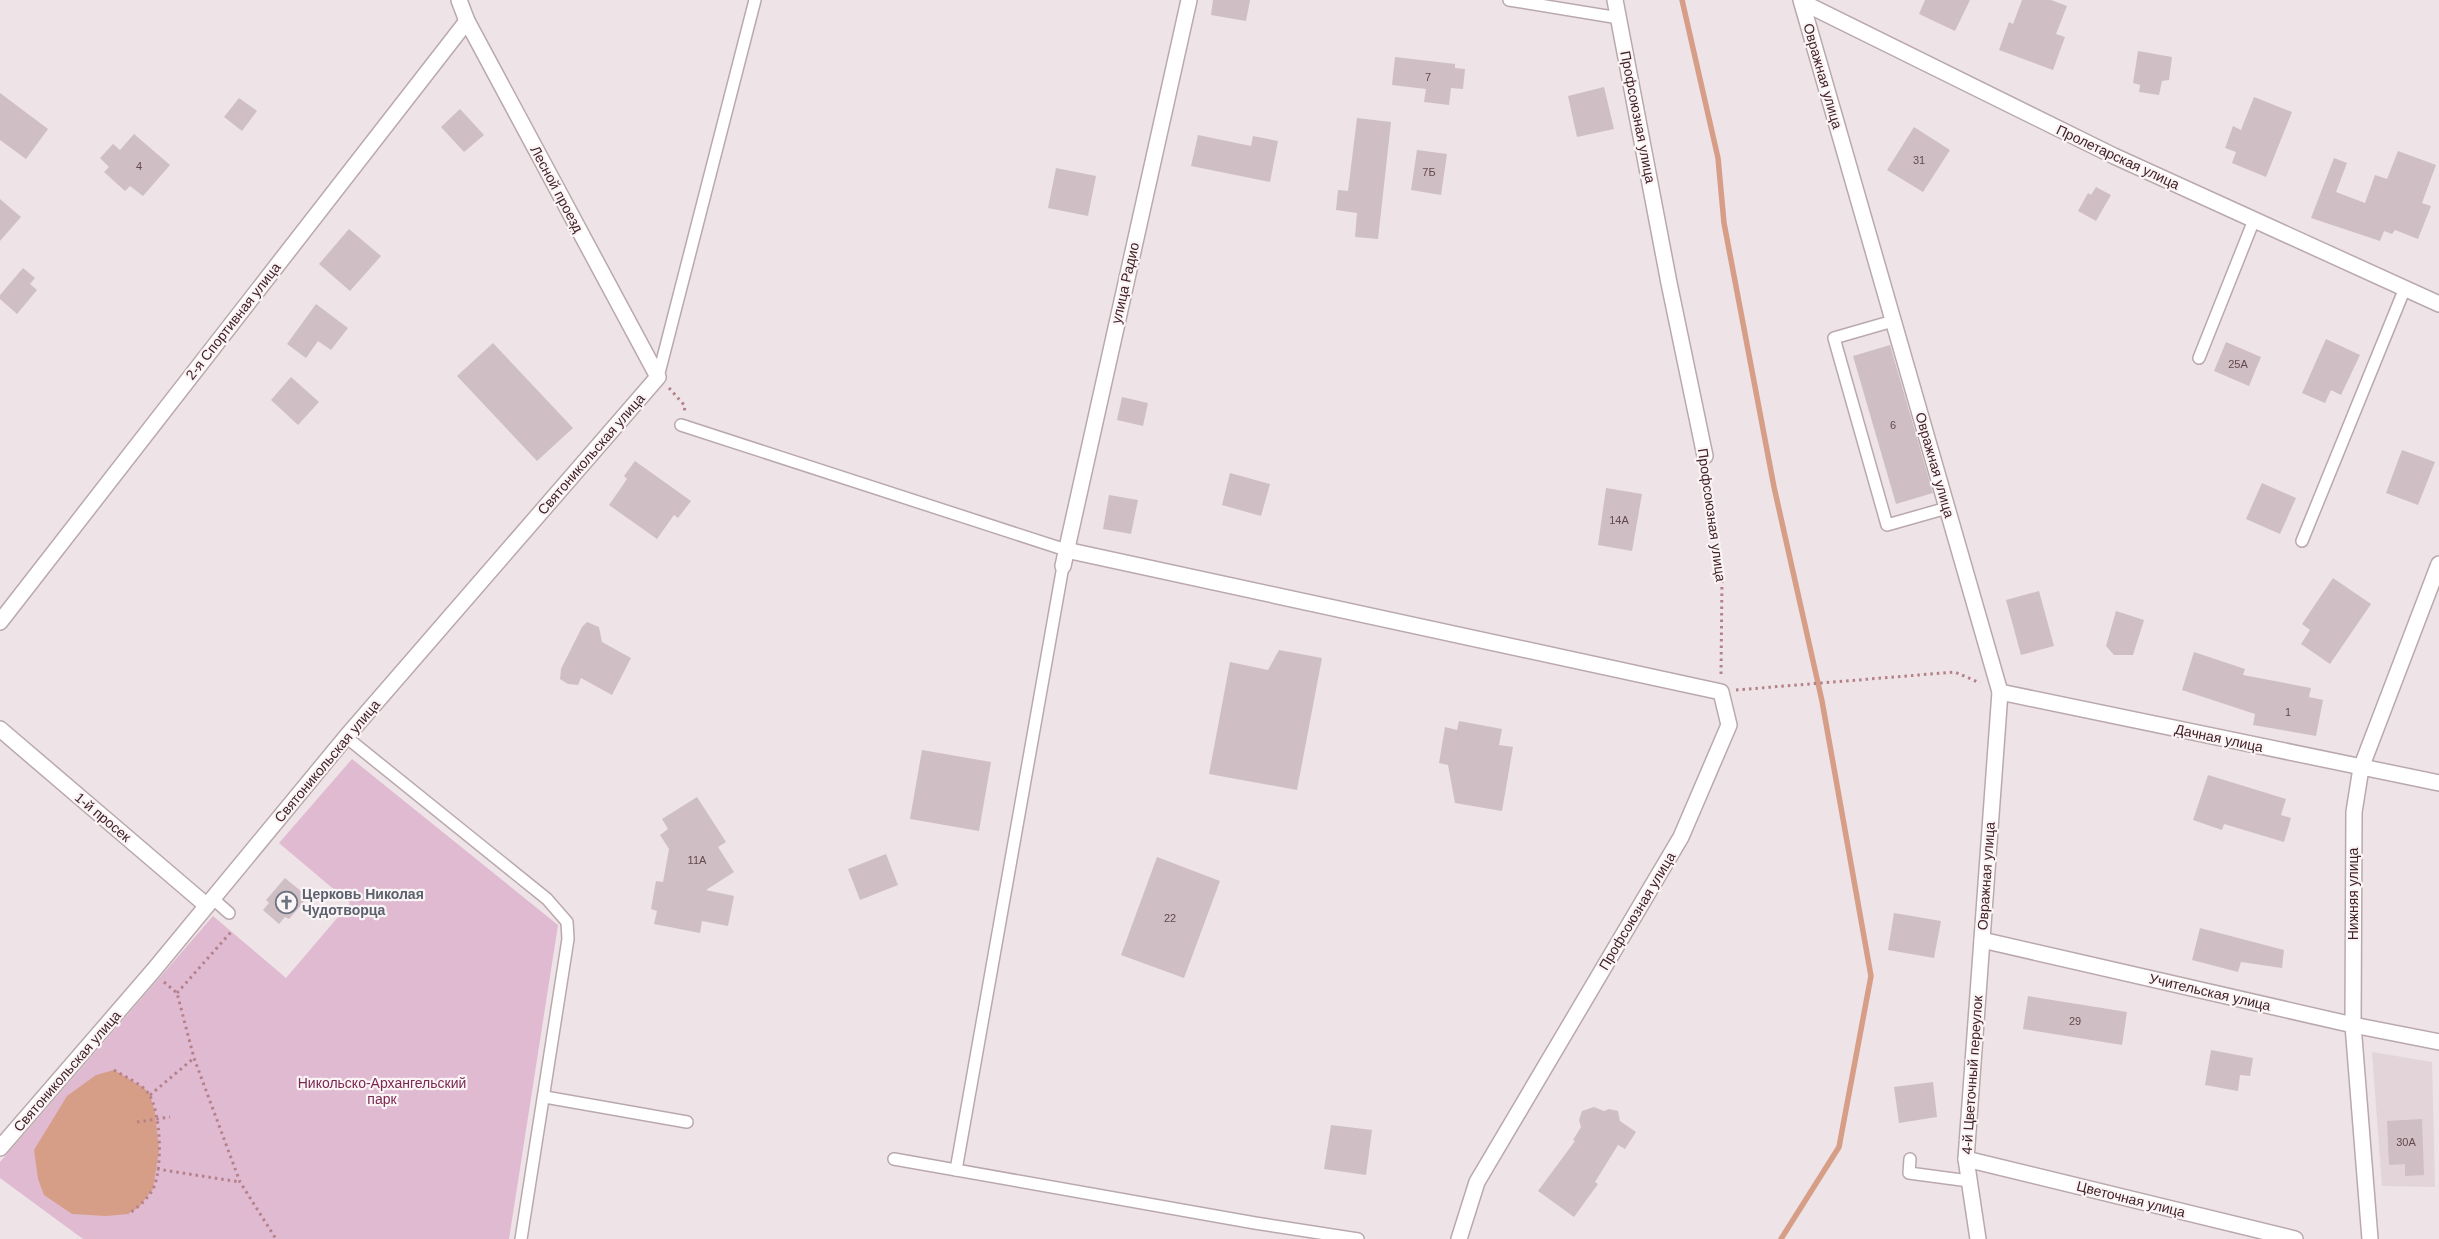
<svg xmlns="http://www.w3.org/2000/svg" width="2439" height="1239" font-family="Helvetica,sans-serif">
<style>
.built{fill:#e2d4d8}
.green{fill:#e0bad1}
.water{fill:#d79e87}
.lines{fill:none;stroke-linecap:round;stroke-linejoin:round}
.stream{stroke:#d79e87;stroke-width:5.5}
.building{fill:#cfbfc4}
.lane-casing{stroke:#baa9ac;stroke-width:14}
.street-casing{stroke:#baa9ac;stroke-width:18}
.path{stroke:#b4818a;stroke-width:3;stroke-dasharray:2.5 4;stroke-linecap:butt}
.lane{stroke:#fff;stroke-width:11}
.street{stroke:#fff;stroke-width:15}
.labels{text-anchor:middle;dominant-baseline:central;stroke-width:4.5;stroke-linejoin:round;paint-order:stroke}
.number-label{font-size:11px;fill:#64484d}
.street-label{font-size:14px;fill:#412125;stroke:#faf4f6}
.worship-label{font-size:14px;font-weight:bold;fill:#5b616d;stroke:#faf4f6;text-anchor:start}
.park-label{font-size:14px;fill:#7b284f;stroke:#faf4f6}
</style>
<rect width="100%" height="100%" fill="#eee3e6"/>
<polygon class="built" points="2372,1052 2432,1062 2435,1187 2382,1186"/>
<polygon class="green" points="352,759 558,925 509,1239 83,1239 0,1178 0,1162 213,916 286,978 350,903 279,843"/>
<polygon class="water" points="114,1070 144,1088 150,1095 155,1113 159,1150 153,1189 139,1207 128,1214 106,1216 72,1214 44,1195 38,1179 34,1150 67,1096 96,1075"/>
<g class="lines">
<polyline class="stream" points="1682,0 1718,158 1724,223 1774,487 1822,701 1871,976 1839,1147 1781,1239"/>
</g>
<g class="building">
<polygon points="1213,0 1250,0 1246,21 1211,15"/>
<polygon points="1925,0 1970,0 1955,31 1919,14"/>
<polygon points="2022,0 2051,0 2067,6 2056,34 2065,37 2053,70 1999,50 2009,22 2013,24"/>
<polygon points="2138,51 2172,57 2169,80 2162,81 2159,95 2139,92 2140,85 2133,83"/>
<polygon points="1395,57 1455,64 1455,68 1465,69 1463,89 1451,88 1449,105 1424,102 1426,89 1392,85"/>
<polygon points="1604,87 1614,129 1577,137 1568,96"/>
<polygon points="0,93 48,129 26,159 0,140"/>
<polygon points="2254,97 2292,112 2266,177 2232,163 2236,152 2225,148 2233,126 2241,130"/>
<polygon points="239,98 257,111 242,131 224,117"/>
<polygon points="460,109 484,135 464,152 441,127"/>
<polygon points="1357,118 1391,122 1378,239 1355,237 1357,213 1336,210 1338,190 1348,191"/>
<polygon points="1914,127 1950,150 1923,192 1887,170"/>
<polygon points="134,134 170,165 143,196 130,186 125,191 104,172 109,167 100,158 113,144 120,150"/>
<polygon points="1198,135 1251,146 1253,136 1278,141 1270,182 1191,166"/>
<polygon points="1417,150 1447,154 1441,195 1411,190"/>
<polygon points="2398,151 2436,165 2422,203 2431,206 2418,239 2395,230 2392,234 2384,231 2380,241 2311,218 2334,158 2347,163 2336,192 2365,203 2375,175 2387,179"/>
<polygon points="1056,168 1096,176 1088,216 1048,208"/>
<polygon points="2096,187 2111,195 2096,221 2078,211 2088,193 2091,195"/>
<polygon points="0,199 21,217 0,241"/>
<polygon points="349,229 381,256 350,291 319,264"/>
<polygon points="23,268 35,278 30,284 37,290 17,314 0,299 0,295"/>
<polygon points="316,304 348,328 331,350 318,341 306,358 287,344"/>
<polygon points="2326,339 2360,355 2341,395 2331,390 2325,403 2302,393"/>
<polygon points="2226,342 2261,357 2249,386 2214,371"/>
<polygon points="493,343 573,428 537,461 457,376"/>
<polygon points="1890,345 1933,493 1896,504 1853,356"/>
<polygon points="291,377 319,402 298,425 271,400"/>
<polygon points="1122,397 1148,403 1143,426 1117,420"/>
<polygon points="2402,450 2435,462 2418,505 2386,493"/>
<polygon points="635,461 691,501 678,518 674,515 657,539 609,505 627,479 624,476"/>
<polygon points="1230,473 1270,484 1261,516 1222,505"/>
<polygon points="2262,483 2296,498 2280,534 2246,519"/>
<polygon points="1606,488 1642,494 1632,551 1598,545"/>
<polygon points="1109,495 1138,500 1131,534 1103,529"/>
<polygon points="2333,578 2371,604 2330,664 2301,644 2310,630 2302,624"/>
<polygon points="2039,591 2054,646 2021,655 2006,600"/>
<polygon points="2116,611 2144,620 2133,655 2114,655 2106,646"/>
<polygon points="587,622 599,627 602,642 631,658 612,695 581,678 578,685 568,684 560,679 561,669 582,627"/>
<polygon points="1279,650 1322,658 1297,790 1209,774 1230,662 1268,670"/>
<polygon points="2194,652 2245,669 2243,675 2311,688 2309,697 2323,700 2316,736 2253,725 2255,714 2182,690"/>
<polygon points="1459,721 1502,729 1499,745 1513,747 1502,811 1455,803 1448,765 1439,763 1445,727 1457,730"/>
<polygon points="922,750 991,762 979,831 910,819"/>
<polygon points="2208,775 2286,799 2281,815 2291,818 2284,842 2224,824 2222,830 2193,820"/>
<polygon points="697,797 726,842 718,847 734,872 706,890 734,896 728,926 702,921 700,933 654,924 657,911 651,909 656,881 663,882 669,849 660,835 668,829 662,819"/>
<polygon points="886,854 898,885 860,900 848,869"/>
<polygon points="1157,857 1220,881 1184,978 1121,955"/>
<polygon points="285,878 308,897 289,919 285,917 279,924 263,910 269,903 266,900"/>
<polygon points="1894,913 1941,921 1934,958 1888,950"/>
<polygon points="2200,928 2284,950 2282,968 2241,962 2238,972 2192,960"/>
<polygon points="2028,996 2127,1012 2122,1045 2023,1029"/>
<polygon points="2211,1050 2253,1058 2250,1076 2240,1075 2238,1091 2205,1085"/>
<polygon points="1933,1082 1937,1117 1899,1123 1894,1087"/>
<polygon points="1594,1107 1604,1111 1609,1109 1618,1111 1620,1121 1636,1132 1625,1149 1618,1145 1595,1182 1598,1184 1574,1217 1538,1191 1575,1141 1573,1140 1581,1127 1579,1120 1582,1111"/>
<polygon points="2422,1119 2424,1175 2405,1176 2405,1164 2389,1165 2387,1121"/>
<polygon points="1331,1125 1372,1130 1366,1175 1324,1169"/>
</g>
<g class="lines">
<defs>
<g id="lane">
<polyline points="1509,0 1619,18"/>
<polyline points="1893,321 1834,338 1887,525 1947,508"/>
<polyline points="2199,358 2254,220"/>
<polyline points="658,377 755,0"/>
<polyline points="681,425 1066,550"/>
<polyline points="2302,541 2405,288"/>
<polyline points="346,737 547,899 567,922 568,939 521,1239"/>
<polyline points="212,898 229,913"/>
<polyline points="545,1097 687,1122"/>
<polyline points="894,1159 1255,1223 1358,1239"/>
<polyline points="1910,1159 1909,1173 1969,1181"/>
<polyline points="956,1170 1063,566"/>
</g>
<g id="street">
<polyline points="1615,0 1669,283 1705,456"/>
<polyline points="1801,0 2000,692 1966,1159 1978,1239"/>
<polyline points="1802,2 2114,156 2439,304"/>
<polyline points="1066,550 1721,692 1729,725 1681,837 1477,1182 1459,1239"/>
<polyline points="1063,566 1189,0"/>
<polyline points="0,622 467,21"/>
<polyline points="2000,692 2439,783"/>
<polyline points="0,729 206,905"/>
<polyline points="1982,940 2353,1025 2439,1042"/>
<polyline points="0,1148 153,971 346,737 658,377 467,21 459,0"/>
<polyline points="1966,1159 2295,1239"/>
<polyline points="2370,1239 2353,1025 2354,812 2361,768 2439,564"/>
</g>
</defs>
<use href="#lane" class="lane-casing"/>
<use href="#street" class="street-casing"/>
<g class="path">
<polyline points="669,388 685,406 684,413"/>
<polyline points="1707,471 1722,576 1721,676"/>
<polyline points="1736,690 1955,672 1980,683"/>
<polyline points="164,982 177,993 194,1058 240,1182 276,1239"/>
<polyline points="177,993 231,932"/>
<path d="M114,1070C125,1077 141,1083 149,1094C161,1113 163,1169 153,1189C147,1200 137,1208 128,1214"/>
<polyline points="150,1095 194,1058"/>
<polyline points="137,1122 170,1117"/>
<polyline points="157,1169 240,1182"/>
</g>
<use href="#lane" class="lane"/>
<use href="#street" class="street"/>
</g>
<defs>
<symbol id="church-ring" viewBox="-11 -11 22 22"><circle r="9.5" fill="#faf4f6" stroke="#6b7280" stroke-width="1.5"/><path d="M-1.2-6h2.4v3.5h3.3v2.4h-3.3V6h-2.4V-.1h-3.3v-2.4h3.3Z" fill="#6b7280"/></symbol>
</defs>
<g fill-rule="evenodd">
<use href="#church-ring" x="274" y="890" width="25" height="25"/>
</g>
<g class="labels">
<g class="number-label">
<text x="1428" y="77">7</text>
<text x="1919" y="160">31</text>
<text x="139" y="166">4</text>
<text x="1429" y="172">7Б</text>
<text x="2238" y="364">25А</text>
<text x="1893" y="425">6</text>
<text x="1619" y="520">14А</text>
<text x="2288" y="712">1</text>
<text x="697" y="860">11А</text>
<text x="1170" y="918">22</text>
<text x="2075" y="1021">29</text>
<text x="2406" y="1142">30А</text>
</g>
<g class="street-label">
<text transform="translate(1823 76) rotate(74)">Овражная улица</text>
<text transform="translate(1638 117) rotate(79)">Профсоюзная улица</text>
<text transform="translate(2118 157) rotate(25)">Пролетарская улица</text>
<text transform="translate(557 189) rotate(62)">Лесной проезд</text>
<text transform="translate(1125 283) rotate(-77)">улица Радио</text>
<text transform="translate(233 321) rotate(-52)">2-я Спортивная улица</text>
<text transform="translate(591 454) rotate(-49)">Святоникольская улица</text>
<text transform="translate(1935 465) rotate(74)">Овражная улица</text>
<text transform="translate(1712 515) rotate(82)">Профсоюзная улица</text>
<text transform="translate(2219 738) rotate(12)">Дачная улица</text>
<text transform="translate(327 761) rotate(-50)">Святоникольская улица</text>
<text transform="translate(103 817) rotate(40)">1-й просек</text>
<text transform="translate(1986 876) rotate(-86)">Овражная улица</text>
<text transform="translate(2353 894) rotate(-90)">Нижняя улица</text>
<text transform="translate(1637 911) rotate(-59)">Профсоюзная улица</text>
<text transform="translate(2210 992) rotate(13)">Учительская улица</text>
<text transform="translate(67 1071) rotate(-49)">Святоникольская улица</text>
<text transform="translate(1972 1075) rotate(-86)">4-й Цветочный переулок</text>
<text transform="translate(2131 1199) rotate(14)">Цветочная улица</text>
</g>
<g class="worship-label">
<text x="302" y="894">Церковь Николая<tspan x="302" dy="16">Чудотворца</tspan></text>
</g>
<g class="park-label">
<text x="382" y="1083">Никольско-Архангельский<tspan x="382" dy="16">парк</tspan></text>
</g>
</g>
</svg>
